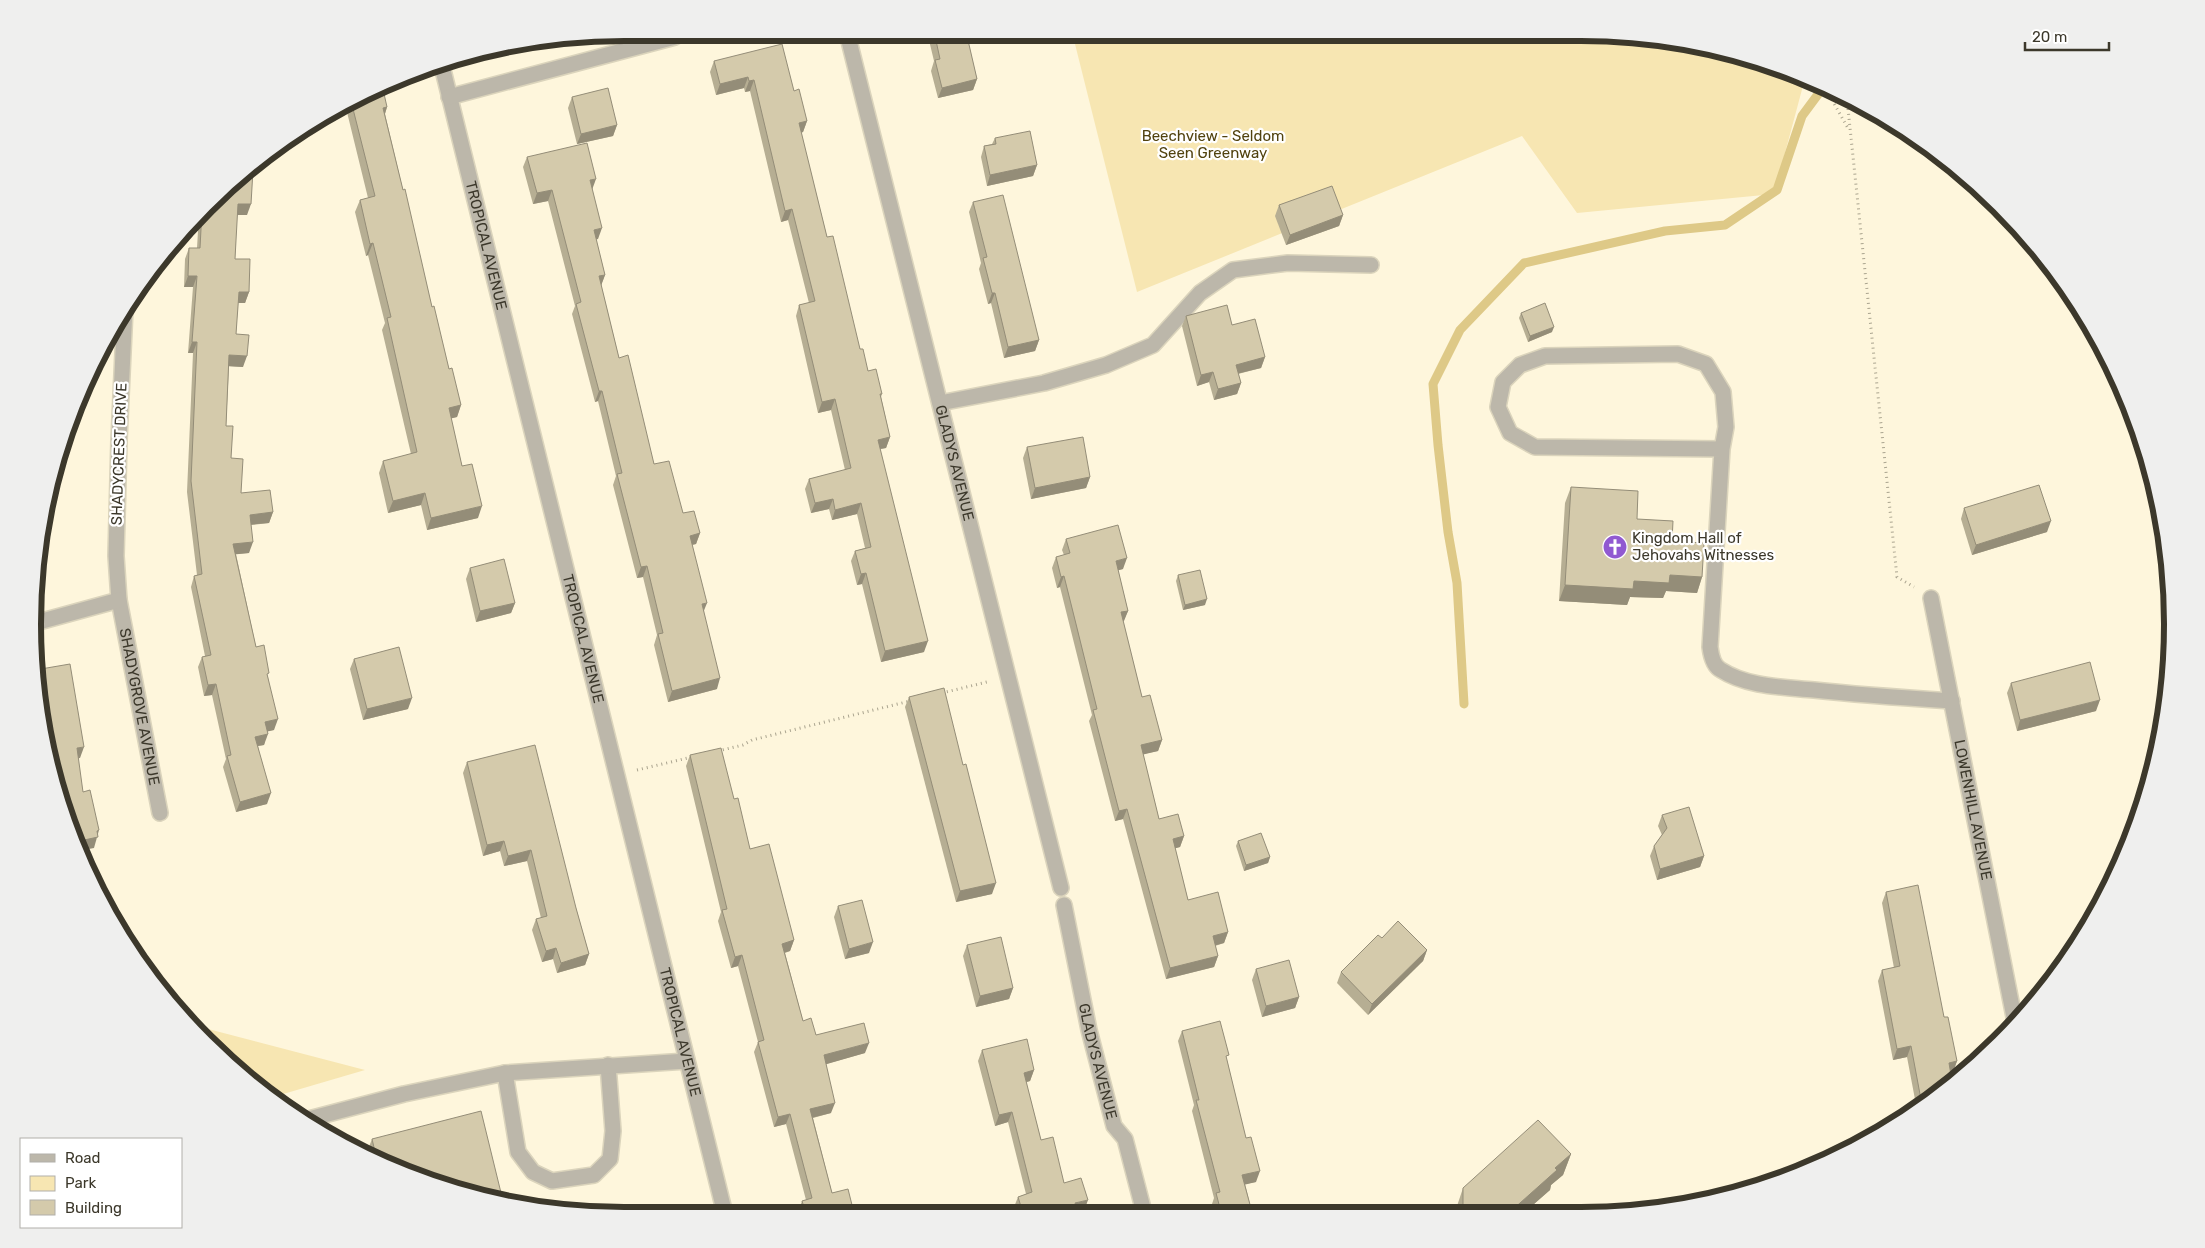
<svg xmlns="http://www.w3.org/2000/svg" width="2205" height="1248" font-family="Rubik,sans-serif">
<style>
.green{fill:#f7e6b2}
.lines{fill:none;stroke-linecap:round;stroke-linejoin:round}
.stream{stroke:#dec987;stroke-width:9}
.minor-casing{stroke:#dbd4bc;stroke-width:18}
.path{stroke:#aaa48f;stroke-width:3;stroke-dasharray:1 4;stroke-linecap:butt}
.minor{stroke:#bcb7aa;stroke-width:15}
.wall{fill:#b6ae93}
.shaded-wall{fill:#948d78}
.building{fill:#d4caab;stroke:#948d78}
.labels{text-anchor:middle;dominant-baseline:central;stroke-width:4.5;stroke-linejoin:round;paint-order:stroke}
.park-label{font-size:15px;fill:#51420e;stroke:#fff}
.street-label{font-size:15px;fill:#3c382b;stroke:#fff}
.poi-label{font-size:15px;fill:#3c382b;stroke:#fff;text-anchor:start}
.rim{fill:none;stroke:#3c382b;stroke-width:6}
</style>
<rect width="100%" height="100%" fill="#fef6dc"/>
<g class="green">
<polygon points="1619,34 1734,53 1804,82 1774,194 1577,213 1522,136 1137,292 1073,36"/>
<polygon points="189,1024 365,1070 273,1097 234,1069"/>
</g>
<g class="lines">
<polyline class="stream" points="1464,704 1457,583 1448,532 1438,445 1433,384 1460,330 1524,263 1665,231 1725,225 1777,190 1802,116 1822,89"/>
<defs>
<g id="minor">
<path id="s1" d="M848,37L1061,888"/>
<path id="s2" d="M441,62L725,1214"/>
<polyline points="449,97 675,37"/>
<path id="s3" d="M125,308L119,440L116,556L119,600L160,813"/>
<polyline points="940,403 1044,383 1106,365 1153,345 1200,293 1233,270 1288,263 1371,265"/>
<path d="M1722,449L1535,447L1510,433L1498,407L1503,382L1520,365L1545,356L1678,354L1706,364L1723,392L1726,427L1722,449L1710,647C1711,655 1713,666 1721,670C1747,687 1784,687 1814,690C1860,695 1906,698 1952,701"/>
<path id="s4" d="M1931,598L2015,1022"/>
<polyline points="35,623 119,600"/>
<path id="s5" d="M1064,905L1089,1030L1114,1126L1125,1139L1144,1212"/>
<polyline points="505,1073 518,1152 533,1172 552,1181 594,1175 610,1159 613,1131 608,1065"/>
<polyline points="305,1120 404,1094 505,1073 687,1061"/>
</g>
</defs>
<use href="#minor" class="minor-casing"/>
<g class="path">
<polyline points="1827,91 1849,130"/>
<polyline points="1847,99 1897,577 1914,587"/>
<polyline points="942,693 987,682"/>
<polyline points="718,751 743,745 752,740 910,701"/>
<polyline points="637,770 692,757"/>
</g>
<use href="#minor" class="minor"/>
</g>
<g class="wall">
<polygon points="928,36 968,36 967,38 977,79 973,90 938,98 931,71 934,61"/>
<polygon points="714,61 794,91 807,121 803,132 801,133 827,237 860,349 868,371 882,394 881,397 890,437 886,448 880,449 924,652 881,662 862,584 857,585 851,561 855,551 865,548 857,514 832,520 829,509 811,513 805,489 809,479 845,470 831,410 818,413 796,316 799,305 809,303 788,220 781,222 750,91 745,92 744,88 716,95 710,72"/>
<polygon points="362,94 387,107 385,114 403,190 432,307 449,369 461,405 457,417 451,418 462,466 478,518 427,530 421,505 388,513 379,473 383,461 411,454 382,330 385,323 368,255 366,256 355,212 360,200 368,198 345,104"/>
<polygon points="572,97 617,125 613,136 577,144 568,108"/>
<polygon points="995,138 1037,165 1033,176 987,186 981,157 984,146 992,144"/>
<polygon points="527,157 592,190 598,239 596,239 605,275 601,285 619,358 654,464 683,513 700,533 696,544 692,545 717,689 668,702 654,645 657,635 643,577 637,578 613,485 616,476 598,401 595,402 572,314 575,306 548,201 533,204 523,167"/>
<polygon points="973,202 1039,340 1035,351 1004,358 991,303 988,304 979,269 981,263 969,212"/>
<polygon points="1279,205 1343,215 1339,226 1286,245 1275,216"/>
<polygon points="206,206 247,215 237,215 235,259 249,292 245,303 238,303 236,334 243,367 229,366 226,426 231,458 241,493 273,512 269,523 251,525 249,553 236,554 256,647 268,677 274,730 267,731 264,745 258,746 267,804 236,812 223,767 226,759 212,695 204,696 198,667 202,657 205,656 191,587 194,576 197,575 187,492 193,353 188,353 193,287 184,287 185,259 189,248 197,248 199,214"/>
<polygon points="1521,313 1552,332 1528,342 1519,318"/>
<polygon points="1186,316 1265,357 1261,368 1238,374 1241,383 1237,394 1214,400 1209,382 1197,386 1182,326"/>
<polygon points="1027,447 1090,477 1086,488 1031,499 1023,458"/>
<polygon points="1571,487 1637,519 1672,541 1702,577 1697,593 1666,591 1663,598 1630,597 1627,605 1559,601 1565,503"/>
<polygon points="1964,508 2047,532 1972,555 1961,519"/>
<polygon points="1066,539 1123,569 1118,570 1128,611 1123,622 1142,697 1162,740 1158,751 1143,754 1159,819 1184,836 1180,847 1175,848 1188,900 1228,932 1224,943 1215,946 1218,956 1214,967 1166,979 1123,819 1115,821 1089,721 1092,715 1060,587 1057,588 1052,568 1056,557 1064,555 1062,550"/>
<polygon points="470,568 515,603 511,613 476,622 466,579"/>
<polygon points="1178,575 1205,605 1183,610 1176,581"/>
<polygon points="354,659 408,709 363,720 350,669"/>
<polygon points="2011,683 2096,711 2017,731 2007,693"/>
<polygon points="909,697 963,765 992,894 956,902 905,707"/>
<polygon points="690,755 734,799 750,849 794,940 790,951 785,953 803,1021 816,1035 865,1053 826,1064 831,1113 813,1118 832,1193 854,1213 799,1214 798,1212 802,1201 806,1200 786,1124 774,1127 754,1052 758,1042 738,966 731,968 718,921 721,912 686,766"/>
<polygon points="467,762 576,908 589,954 585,965 557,973 553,959 542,962 532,930 536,919 541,918 527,861 504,866 500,851 483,856 463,773"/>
<polygon points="1662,815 1704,856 1700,867 1657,880 1650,856 1654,846 1662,835 1658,826"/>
<polygon points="1238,841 1270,857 1268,863 1244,871 1236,846"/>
<polygon points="1886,892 1944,1017 1957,1061 1953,1072 1951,1072 1952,1081 1917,1110 1907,1057 1893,1060 1878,981 1882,970 1894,968 1882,903"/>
<polygon points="838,906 869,953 845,959 834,917"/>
<polygon points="1382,938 1427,950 1423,961 1368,1015 1337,983 1341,972"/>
<polygon points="967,945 1013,988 1009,999 976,1007 963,956"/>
<polygon points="1256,969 1299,997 1295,1008 1262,1017 1252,980"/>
<polygon points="1182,1031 1227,1060 1256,1182 1245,1184 1252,1212 1214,1212 1212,1204 1214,1198 1192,1111 1194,1105 1178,1041"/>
<polygon points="982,1050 1034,1070 1030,1081 1026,1082 1041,1140 1064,1183 1084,1211 1078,1213 1015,1213 1014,1207 1018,1197 1026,1194 1008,1122 995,1126 978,1061"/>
<polygon points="372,1139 471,1195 367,1152"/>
<polygon points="1571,1154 1563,1175 1551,1185 1550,1190 1526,1211 1456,1211 1456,1209 1463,1188"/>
</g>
<g class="shaded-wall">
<polygon points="748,77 744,88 716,95 720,84"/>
<polygon points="977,79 973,90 938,98 942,88"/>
<polygon points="754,80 750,91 745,92 749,81"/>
<polygon points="387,107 383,120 383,108"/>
<polygon points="807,121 803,132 795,134 799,123"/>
<polygon points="617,125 613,136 577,144 581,134"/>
<polygon points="1037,165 1033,176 987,186 990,175"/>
<polygon points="596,179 592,190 590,180"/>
<polygon points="552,190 548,201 533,204 537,193"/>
<polygon points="238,204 251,204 247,215 234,215"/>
<polygon points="792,209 788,220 781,222 785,211"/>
<polygon points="1343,215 1339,226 1286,245 1290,235"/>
<polygon points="602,228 598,239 590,241 594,230"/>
<polygon points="373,243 368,255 366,256 370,244"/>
<polygon points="605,275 601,286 599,276"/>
<polygon points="188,276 197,276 193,287 184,287"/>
<polygon points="239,292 249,292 245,303 235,303"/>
<polygon points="992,293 995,293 991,303 988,304"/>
<polygon points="1554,327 1552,332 1528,342 1530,336"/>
<polygon points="1039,340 1035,351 1004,358 1008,347"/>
<polygon points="192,342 197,342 193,353 188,353"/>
<polygon points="229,355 247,356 243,367 225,366"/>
<polygon points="1265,357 1261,368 1232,375 1236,365"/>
<polygon points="1213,372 1209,382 1197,386 1201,375"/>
<polygon points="1241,383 1237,394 1214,400 1218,389"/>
<polygon points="599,391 602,391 598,401 595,402"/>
<polygon points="835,399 831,410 818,413 822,402"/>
<polygon points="461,405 457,417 445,420 449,408"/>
<polygon points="890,437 886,448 874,450 878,440"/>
<polygon points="1090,477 1086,488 1031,499 1035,488"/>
<polygon points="425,493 421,505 388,513 393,501"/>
<polygon points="833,499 829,509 811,513 815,503"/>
<polygon points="861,503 857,514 832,520 835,510"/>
<polygon points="482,506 478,518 427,530 431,518"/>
<polygon points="273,512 269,523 246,525 250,515"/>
<polygon points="2051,521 2047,532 1972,555 1976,545"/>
<polygon points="700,533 696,544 686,546 690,536"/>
<polygon points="253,542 249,553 229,555 233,544"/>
<polygon points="1127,558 1123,569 1112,572 1116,561"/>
<polygon points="647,566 643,577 637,578 641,567"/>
<polygon points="866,573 862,584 857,585 861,574"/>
<polygon points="1670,575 1702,577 1697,593 1666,591 1663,598 1630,597 1627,605 1559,601 1565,585 1634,581"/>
<polygon points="1064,576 1060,587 1057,588 1061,577"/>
<polygon points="1207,599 1205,605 1183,610 1185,605"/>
<polygon points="515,603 511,613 476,622 480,611"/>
<polygon points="707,603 703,613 702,604"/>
<polygon points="1128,611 1124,621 1117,623 1121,612"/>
<polygon points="928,641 924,652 881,662 885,651"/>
<polygon points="720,678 717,689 668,702 672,691"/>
<polygon points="216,684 212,695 204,696 208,685"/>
<polygon points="412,698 408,709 363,720 367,709"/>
<polygon points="2100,700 2096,711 2017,731 2020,720"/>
<polygon points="278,719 274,730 261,733 265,722"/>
<polygon points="268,734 264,745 251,747 255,737"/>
<polygon points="1162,740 1158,751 1137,756 1141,745"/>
<polygon points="84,747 80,758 73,759 77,748"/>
<polygon points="271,793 267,804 236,812 240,802"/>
<polygon points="1127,809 1123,819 1115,821 1119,811"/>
<polygon points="99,830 94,848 78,851 75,842"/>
<polygon points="1184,836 1180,847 1169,850 1173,839"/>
<polygon points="504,841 500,851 483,856 487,845"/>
<polygon points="531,850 527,861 504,866 508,856"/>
<polygon points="1704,856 1700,867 1657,880 1660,869"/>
<polygon points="1270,857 1268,863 1244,871 1246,865"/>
<polygon points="996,883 992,894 956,902 960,891"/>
<polygon points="1228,932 1224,943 1209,947 1213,936"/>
<polygon points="794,940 790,951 779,954 782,944"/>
<polygon points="873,942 869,953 845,959 849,949"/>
<polygon points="556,948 553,959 542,962 546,951"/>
<polygon points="1427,950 1423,961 1368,1015 1372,1004"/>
<polygon points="589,954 585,965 557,973 561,963"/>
<polygon points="742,955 738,966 731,968 735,957"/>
<polygon points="1218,956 1214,967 1166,979 1170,968"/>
<polygon points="1013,988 1009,999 976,1007 980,996"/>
<polygon points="1299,997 1295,1008 1262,1017 1266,1006"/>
<polygon points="869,1043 865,1053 820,1066 824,1055"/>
<polygon points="1911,1046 1907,1057 1893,1060 1897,1049"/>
<polygon points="1957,1061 1953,1072 1945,1073 1949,1063"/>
<polygon points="1034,1070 1030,1081 1020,1084 1024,1073"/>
<polygon points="835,1103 831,1113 807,1119 810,1109"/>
<polygon points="1012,1112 1008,1122 995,1126 999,1115"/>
<polygon points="790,1114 786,1124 774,1127 778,1117"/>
<polygon points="1571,1154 1563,1175 1551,1185 1550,1190 1526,1211 1511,1211 1555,1168"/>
<polygon points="1260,1171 1256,1182 1239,1186 1242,1175"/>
<polygon points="1088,1200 1084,1211 1077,1213 1075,1203"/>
</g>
<g class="building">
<polygon points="935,36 967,36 977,79 942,88 935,60 940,59"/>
<polygon points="782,44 794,91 799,89 807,121 799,123 827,237 833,236 860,349 863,349 868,371 876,369 882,394 880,394 890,437 878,440 928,641 885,651 866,573 861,574 855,551 871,547 861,503 835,510 833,499 815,503 809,479 851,468 835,399 822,402 799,305 815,301 792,209 785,211 754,80 749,81 748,77 720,84 714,61"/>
<polygon points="382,85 387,107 383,108 403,190 405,189 432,307 434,306 449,369 452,368 461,405 449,408 462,466 472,464 482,506 431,518 425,493 393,501 383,461 417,452 387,318 391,317 373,243 370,244 360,200 375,196 351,101 362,94"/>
<polygon points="608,88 617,125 581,134 572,97"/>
<polygon points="1030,131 1037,165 990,175 984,146 996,144 995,138"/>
<polygon points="587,143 596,179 590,180 602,228 594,230 605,275 599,276 619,358 628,355 654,464 669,461 683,513 694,511 700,533 690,536 707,603 702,604 720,678 672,691 658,634 663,633 647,566 641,567 617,474 622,473 602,391 599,391 576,304 581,302 552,190 537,193 527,157"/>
<polygon points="246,170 253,170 251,204 238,204 235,259 250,259 249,292 239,292 236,334 249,335 247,356 229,355 226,426 233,426 231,458 243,459 241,493 270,490 273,512 250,515 253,542 233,544 256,647 264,645 269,673 267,674 278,719 265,722 268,734 255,737 271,793 240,802 227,756 231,755 216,684 208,685 202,657 211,655 194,576 202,574 191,481 197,342 192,342 197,276 188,276 189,248 200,248 202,210 206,206"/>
<polygon points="1332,186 1343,215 1290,235 1279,205"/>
<polygon points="1003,195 1039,340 1008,347 995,293 992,293 983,258 987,257 973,202"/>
<polygon points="1545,303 1554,327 1530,336 1521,313"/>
<polygon points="1227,305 1232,325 1255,319 1265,357 1236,365 1241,383 1218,389 1213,372 1201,375 1186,316"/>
<polygon points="1083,437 1090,477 1035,488 1027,447"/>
<polygon points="2039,485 2051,521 1976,545 1964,508"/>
<polygon points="1571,487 1638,491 1637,519 1673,521 1672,541 1704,543 1702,577 1670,575 1669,583 1634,581 1633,589 1565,585"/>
<polygon points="1118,525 1127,558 1116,561 1128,611 1121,612 1142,697 1150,695 1162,740 1141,745 1159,819 1178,814 1184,836 1173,839 1188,900 1218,892 1228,932 1213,936 1218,956 1170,968 1127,809 1119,811 1093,710 1097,709 1076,624 1064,576 1061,577 1056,557 1070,553 1066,539"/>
<polygon points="504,559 515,603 480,611 470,568"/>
<polygon points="1200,570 1207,599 1185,605 1178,575"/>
<polygon points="399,647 412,698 367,709 354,659"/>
<polygon points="2090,662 2100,700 2020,720 2011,683"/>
<polygon points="70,664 84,747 77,748 83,792 90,790 99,830 97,831 98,837 75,842 44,740 35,670"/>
<polygon points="944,688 963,765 966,764 996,883 960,891 909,697"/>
<polygon points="535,745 576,908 589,954 561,963 556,948 546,951 536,919 547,916 531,850 508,856 504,841 487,845 467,762"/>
<polygon points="721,748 734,799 738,798 750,849 769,844 794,940 782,944 803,1021 811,1018 816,1035 864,1023 869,1043 824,1055 835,1103 810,1109 832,1193 848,1189 854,1213 806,1213 802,1201 812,1198 790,1114 778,1117 758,1042 764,1040 742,955 735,957 722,910 727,909 690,755"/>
<polygon points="1689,807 1704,856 1660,869 1654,846 1667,828 1662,815"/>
<polygon points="1261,833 1270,857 1246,865 1238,841"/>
<polygon points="1918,885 1944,1017 1948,1017 1957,1061 1949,1063 1952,1081 1922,1105 1911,1046 1897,1049 1882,970 1900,966 1886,892"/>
<polygon points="862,900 873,942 849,949 838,906"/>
<polygon points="1398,921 1427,950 1372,1004 1341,972 1378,935 1382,938"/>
<polygon points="1001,937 1013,988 980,996 967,945"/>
<polygon points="1289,960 1299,997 1266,1006 1256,969"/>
<polygon points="1220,1021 1229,1055 1226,1056 1246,1138 1251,1137 1260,1171 1242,1175 1252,1212 1221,1212 1216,1193 1220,1192 1196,1100 1199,1100 1182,1031"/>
<polygon points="1027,1039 1034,1070 1024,1073 1041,1140 1053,1137 1064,1183 1081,1178 1088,1200 1075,1203 1078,1213 1023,1213 1018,1197 1032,1192 1012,1112 999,1115 982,1050"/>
<polygon points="481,1111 503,1201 471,1195 376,1156 372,1139"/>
<polygon points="1538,1120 1571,1154 1555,1168 1557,1170 1511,1211 1463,1211 1463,1188"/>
<polygon points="578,1203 581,1213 555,1209"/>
</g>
<defs>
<symbol id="church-disc" viewBox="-11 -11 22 22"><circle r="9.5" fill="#9159d1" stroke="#fff"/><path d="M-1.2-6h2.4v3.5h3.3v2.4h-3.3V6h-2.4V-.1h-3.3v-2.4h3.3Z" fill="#fff"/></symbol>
</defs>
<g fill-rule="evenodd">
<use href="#church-disc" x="1601" y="533" width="28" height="28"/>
</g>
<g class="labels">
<g class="park-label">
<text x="1213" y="136">Beechview - Seldom<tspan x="1213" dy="17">Seen Greenway</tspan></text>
</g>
<g class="street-label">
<text stroke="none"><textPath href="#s2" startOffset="189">TROPICAL AVENUE</textPath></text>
<text transform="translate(119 454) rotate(-88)">SHADYCREST DRIVE</text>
<text stroke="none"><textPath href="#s1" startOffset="439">GLADYS AVENUE</textPath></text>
<text stroke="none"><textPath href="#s2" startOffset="594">TROPICAL AVENUE</textPath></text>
<text stroke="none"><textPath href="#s3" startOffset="401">SHADYGROVE AVENUE</textPath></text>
<text stroke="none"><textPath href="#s4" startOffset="216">LOWENHILL AVENUE</textPath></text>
<text stroke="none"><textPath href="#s2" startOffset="999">TROPICAL AVENUE</textPath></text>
<text stroke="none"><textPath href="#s5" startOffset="160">GLADYS AVENUE</textPath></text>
</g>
<g class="poi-label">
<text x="1632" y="538">Kingdom Hall of<tspan x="1632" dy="17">Jehovahs Witnesses</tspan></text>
</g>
</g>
<path d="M0 0H2205V1248H0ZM624 41H1581A583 583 0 0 1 2164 624V624A583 583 0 0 1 1581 1207H624A583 583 0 0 1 41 624V624A583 583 0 0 1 624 41Z" fill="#efefee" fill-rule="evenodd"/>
<path class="rim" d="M624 41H1581A583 583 0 0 1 2164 624V624A583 583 0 0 1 1581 1207H624A583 583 0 0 1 41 624V624A583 583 0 0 1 624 41Z"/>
<rect x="20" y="1138" width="162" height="90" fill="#ffffff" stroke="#b1afaa"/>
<rect x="30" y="1154" width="25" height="8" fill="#bcb7aa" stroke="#b1afaa"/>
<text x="65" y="1163" font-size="15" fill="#3c382b">Road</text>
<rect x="30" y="1176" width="25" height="15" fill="#f7e6b2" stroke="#b1afaa"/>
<text x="65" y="1188" font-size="15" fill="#3c382b">Park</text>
<rect x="30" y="1200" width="25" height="15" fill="#d4caab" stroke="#b1afaa"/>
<text x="65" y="1213" font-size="15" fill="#3c382b">Building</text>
<path d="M2025 42v8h84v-8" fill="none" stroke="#3c382b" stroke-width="2.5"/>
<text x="2032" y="42" font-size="15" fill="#3c382b" stroke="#ffffff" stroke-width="4" paint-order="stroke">20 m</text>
</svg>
